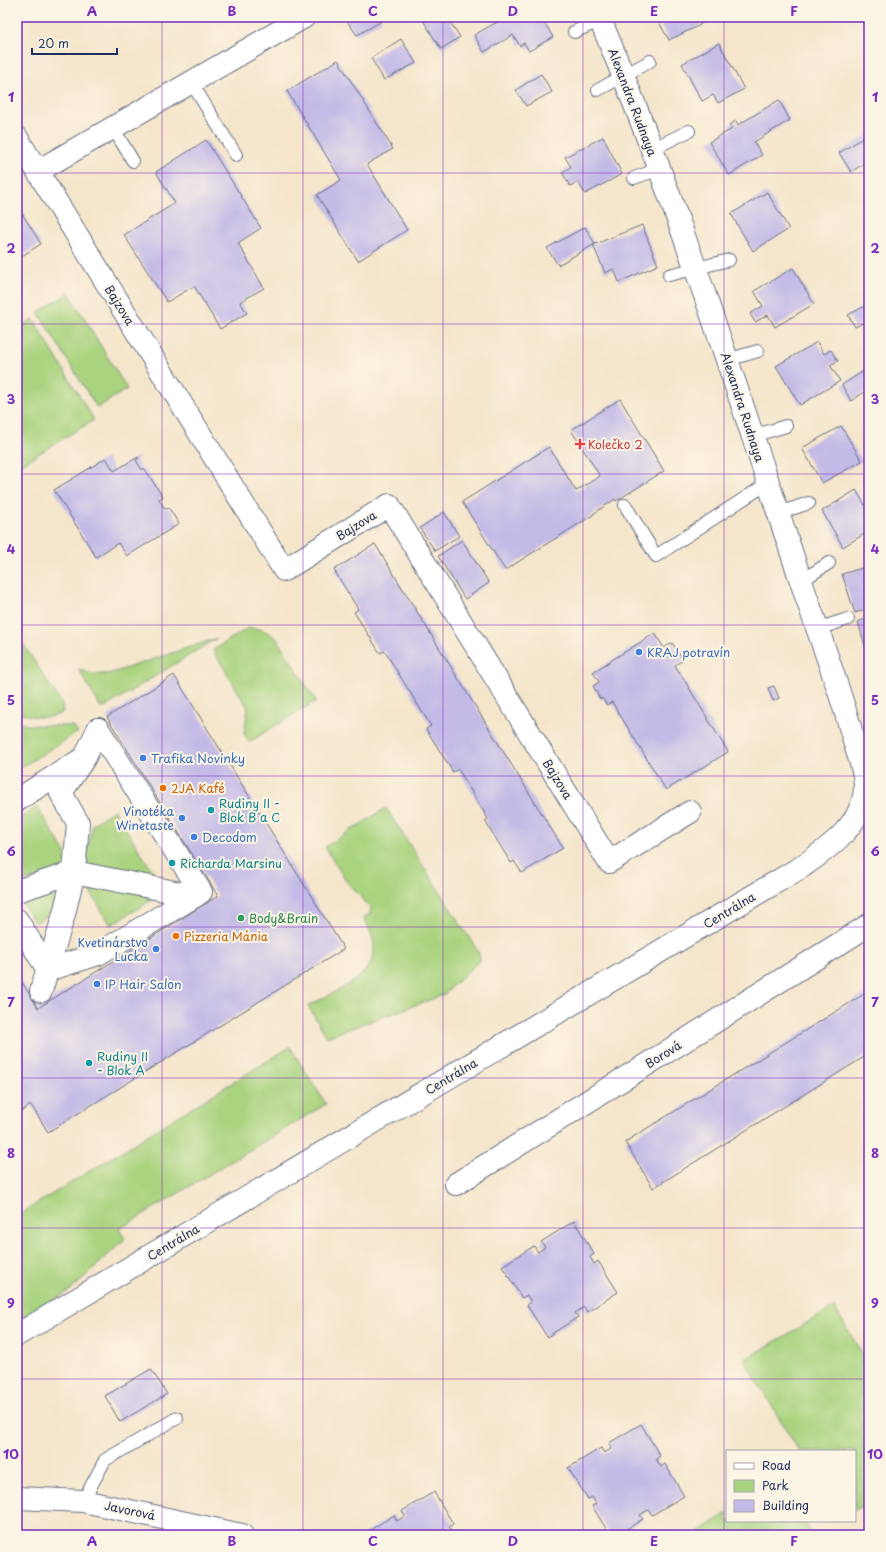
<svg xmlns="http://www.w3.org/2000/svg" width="886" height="1552" font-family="'Playpen Sans',sans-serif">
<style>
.green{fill:#a9d37e;stroke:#62816e}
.building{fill:#c3bae7}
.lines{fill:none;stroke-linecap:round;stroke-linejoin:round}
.lane-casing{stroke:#676f84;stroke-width:14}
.street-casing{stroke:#676f84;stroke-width:24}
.lane{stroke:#fff;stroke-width:12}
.street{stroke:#fff;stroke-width:22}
.grid{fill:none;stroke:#7b2cbf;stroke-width:1;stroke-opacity:0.55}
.health-dot{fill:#e0444e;stroke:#fcf5e5;stroke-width:1.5}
.shop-dot{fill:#3f7fe0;stroke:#fcf5e5;stroke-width:1.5}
.food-dot{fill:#e8710a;stroke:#fcf5e5;stroke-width:1.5}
.culture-dot{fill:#0f9aa8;stroke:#fcf5e5;stroke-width:1.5}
.leisure-dot{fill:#2e9e5b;stroke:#fcf5e5;stroke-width:1.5}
.labels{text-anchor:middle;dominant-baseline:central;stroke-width:4;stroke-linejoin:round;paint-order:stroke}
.street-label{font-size:12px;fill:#1b2f5e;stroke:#fcf5e5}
.health-label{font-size:12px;fill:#be3a42;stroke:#fcf5e5;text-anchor:start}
.shop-label{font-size:12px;fill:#366cbe;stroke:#fcf5e5;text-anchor:start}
.food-label{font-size:12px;fill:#c56008;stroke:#fcf5e5;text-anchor:start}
.culture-label{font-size:12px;fill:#0d838f;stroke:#fcf5e5;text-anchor:start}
.leisure-label{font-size:12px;fill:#27864d;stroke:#fcf5e5;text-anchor:start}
.neatline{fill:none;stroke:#7b2cbf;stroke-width:1.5}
.grid-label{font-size:13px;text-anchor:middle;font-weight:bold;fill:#7b2cbf}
</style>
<rect width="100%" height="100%" fill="#fcf5e5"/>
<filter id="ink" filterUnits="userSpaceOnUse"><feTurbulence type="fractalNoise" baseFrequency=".025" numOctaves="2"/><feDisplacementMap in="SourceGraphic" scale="8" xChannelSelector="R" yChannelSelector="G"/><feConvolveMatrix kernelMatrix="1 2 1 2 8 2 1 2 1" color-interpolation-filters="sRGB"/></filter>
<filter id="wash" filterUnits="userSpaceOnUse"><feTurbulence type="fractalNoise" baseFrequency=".012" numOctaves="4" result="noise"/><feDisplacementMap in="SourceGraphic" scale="16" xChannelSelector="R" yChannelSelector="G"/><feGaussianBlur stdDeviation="0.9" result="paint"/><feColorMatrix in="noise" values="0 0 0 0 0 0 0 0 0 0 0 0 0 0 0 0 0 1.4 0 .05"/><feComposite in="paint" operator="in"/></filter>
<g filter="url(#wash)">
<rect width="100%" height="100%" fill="#f5e5cb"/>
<g class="green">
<polygon points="69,293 127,389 97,408 38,312"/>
<polygon points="33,319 94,420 17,467 17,329"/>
<path d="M248,628C260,628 267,631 277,639L316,701L249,742L244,734L248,708L213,650Z"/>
<path d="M217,638L102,709L78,669C90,675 99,675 112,673Z"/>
<path d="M20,639L62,704L63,712C52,720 28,718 17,711V641Z"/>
<polygon points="17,721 27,725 73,726 78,732 20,768 17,763"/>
<polygon points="37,807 68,857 66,868 17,884 17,820"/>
<path d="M386,808L479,953L480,960L443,995L327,1037L308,1006C345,986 397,970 363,918L370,914L371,908L347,882L325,847Z"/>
<polygon points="114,810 161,885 83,869 93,824"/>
<polygon points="63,880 57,909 35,923 17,895"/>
<polygon points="83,880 160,895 111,925"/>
<polygon points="290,1047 326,1104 119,1229 125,1239 72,1289 17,1322 17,1216"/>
<polygon points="834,1307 869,1365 869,1502 855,1510 855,1451 799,1451 744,1360"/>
<polygon points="727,1513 727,1521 804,1521 813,1535 694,1535"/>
</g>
<g id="blocks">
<g class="building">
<polygon points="344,17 380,17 382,21 357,35"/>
<polygon points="421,17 447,17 460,37 441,49"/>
<polygon points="506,17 541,17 553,37 529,51 524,43 520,46 513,35 484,52 474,35"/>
<polygon points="656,17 712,17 700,24 700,25 669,40"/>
<polygon points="401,39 416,63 384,80 371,58"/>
<polygon points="719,43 744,89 718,103 713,95 702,101 682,64"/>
<polygon points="338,60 393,149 367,164 407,230 358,261 317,195 341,180 287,91"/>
<polygon points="541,74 552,92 526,106 516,90"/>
<polygon points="779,100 790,120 754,142 762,155 729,175 709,142 732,129 729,125 736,121 738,125"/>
<polygon points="869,134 869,160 851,172 839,153"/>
<polygon points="603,137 622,174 585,194 578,182 570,186 562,172 571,167 565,157"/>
<polygon points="206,140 261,228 238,243 264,288 240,302 247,313 220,329 194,286 167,302 124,235 175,203 156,172"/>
<polygon points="767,192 789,229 753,251 731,214"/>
<polygon points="17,205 41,244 17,259"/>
<polygon points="642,225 658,265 619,282 614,269 605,273 593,245"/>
<polygon points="585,227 595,244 558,265 547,248"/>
<polygon points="793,268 814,304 775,327 768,315 755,322 750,314 763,306 754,291"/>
<polygon points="869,304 869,320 855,327 848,315"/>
<polygon points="817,342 824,354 831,350 838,361 830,365 840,381 800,405 776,366"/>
<polygon points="865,370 869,377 869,389 851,401 842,385"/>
<polygon points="620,399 664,471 616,501 615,499 593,514 593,515 505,570 462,502 549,447 576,491 600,476 571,430"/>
<polygon points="841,426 862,461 822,483 802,448"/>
<polygon points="138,457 139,458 136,460 142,470 144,468 163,497 159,499 165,509 169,508 179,524 127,556 118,543 96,557 54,490 106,458 114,471"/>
<polygon points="856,490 869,512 869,531 843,547 822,511"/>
<polygon points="444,512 459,536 435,551 420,528"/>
<polygon points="462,540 489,583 465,599 438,556"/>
<polygon points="375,544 563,848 522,873 514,861 511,863 485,821 488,819 458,769 453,772 426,729 431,726 387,655 384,651 380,653 354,612 358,609 334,570"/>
<polygon points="869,566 869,608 855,613 842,574"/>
<polygon points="869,617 869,647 866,649 858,622"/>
<polygon points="655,633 664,648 672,643 683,660 675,665 728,752 666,790 612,702 607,705 602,698 600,699 593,686 599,682 593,672"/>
<polygon points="174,675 344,949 48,1132 31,1105 17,1114 17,974 38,1008 218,896 107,717"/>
<polygon points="774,686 779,698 773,701 768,688"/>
<polygon points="869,991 869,1054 653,1188 625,1142"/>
<polygon points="574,1221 594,1254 590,1257 594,1264 598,1261 618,1292 587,1312 584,1307 575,1313 578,1317 547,1337 527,1305 531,1302 527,1295 522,1298 502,1266 534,1246 538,1252 545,1247 541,1242"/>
<polygon points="151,1369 167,1394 120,1422 105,1396"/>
<polygon points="641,1424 660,1456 656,1459 661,1467 665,1464 684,1496 652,1515 648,1510 640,1515 643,1519 617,1535 610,1535 592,1506 596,1504 592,1497 588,1499 568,1468 601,1448 604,1453 608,1451 612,1448 609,1443"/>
<polygon points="434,1492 453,1524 449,1527 453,1534 458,1531 460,1535 362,1535 394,1515 397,1521 405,1516 402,1511"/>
</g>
</g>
</g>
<g filter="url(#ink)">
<use href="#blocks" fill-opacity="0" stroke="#676f84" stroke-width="1"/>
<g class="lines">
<defs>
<g id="lane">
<polyline points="574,32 601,20"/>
<polyline points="191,82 236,155"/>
<polyline points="598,90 650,61"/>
<polyline points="113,128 133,161"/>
<polyline points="652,149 689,131"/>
<polyline points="634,178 659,169"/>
<polyline points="669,275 729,260"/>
<polyline points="727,360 758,351"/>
<polyline points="753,436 786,426"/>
<polyline points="625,505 656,556 768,483"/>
<polyline points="779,513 809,503"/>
<polyline points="801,581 829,563"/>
<polyline points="817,629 848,619"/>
<polyline points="83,1501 105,1460 177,1418"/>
</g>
<g id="street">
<polyline points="17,138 284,570 389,505 609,862 690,812"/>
<polyline points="38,171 304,17"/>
<polyline points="17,800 79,761"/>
<polyline points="17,891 74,872 195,896 201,892 98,729"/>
<polyline points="17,920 48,970 98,954 195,896"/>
<polyline points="41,991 64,914 74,872 78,823 61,793 85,757 98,729"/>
<polyline points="456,1184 869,925"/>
<path d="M17,1335L803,866C830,847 865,823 865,785C865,771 858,755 854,741C840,689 820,638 803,587C739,396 678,203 599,17"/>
<polyline points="17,1498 83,1501 242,1535"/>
</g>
</defs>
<use href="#lane" class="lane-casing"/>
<use href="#street" class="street-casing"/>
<use href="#lane" class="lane"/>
<use href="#street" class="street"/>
</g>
</g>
<path class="grid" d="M162,17V1535M303,17V1535M443,17V1535M583,17V1535M724,17V1535M17,173H869M17,324H869M17,474H869M17,625H869M17,776H869M17,927H869M17,1078H869M17,1228H869M17,1379H869"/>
<path class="health-dot" d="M578 438h4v4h4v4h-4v4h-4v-4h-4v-4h4z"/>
<g class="shop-dot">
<circle cx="639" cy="652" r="4"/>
<circle cx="143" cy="758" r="4"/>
<circle cx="182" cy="818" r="4"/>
<circle cx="194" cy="837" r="4"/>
<circle cx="156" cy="949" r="4"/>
<circle cx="97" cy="984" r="4"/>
</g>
<g class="food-dot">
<circle cx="163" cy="788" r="4"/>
<circle cx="176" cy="936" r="4"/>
</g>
<g class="culture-dot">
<circle cx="211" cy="810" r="4"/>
<circle cx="172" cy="863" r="4"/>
<circle cx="89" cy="1063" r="4"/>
</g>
<circle class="leisure-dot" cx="241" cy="918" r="4"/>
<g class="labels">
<g class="street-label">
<text transform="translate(633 102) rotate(69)">Alexandra Rudnaya</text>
<text transform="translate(120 305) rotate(58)">Bajzova</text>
<text transform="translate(743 407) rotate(72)">Alexandra Rudnaya</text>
<text transform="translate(356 525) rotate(-32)">Bajzova</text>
<text transform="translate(558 779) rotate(58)">Bajzova</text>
<text transform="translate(729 910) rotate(-31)">Centrálna</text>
<text transform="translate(663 1054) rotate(-32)">Borová</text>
<text transform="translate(451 1076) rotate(-31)">Centrálna</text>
<text transform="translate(173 1242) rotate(-31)">Centrálna</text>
<text transform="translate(130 1510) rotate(12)">Javorová</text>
</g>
<g class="health-label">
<text x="588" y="444">Kolečko 2</text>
</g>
<g class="shop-label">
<text x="647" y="652">KRAJ potravín</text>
<text x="151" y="758">Trafika Novinky</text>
<text x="174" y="811" text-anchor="end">Vinotéka<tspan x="174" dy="14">Winetaste</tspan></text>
<text x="202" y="837">Decodom</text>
<text x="148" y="942" text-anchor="end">Kvetinárstvo<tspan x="148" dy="14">Lucka</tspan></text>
<text x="105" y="984">IP Hair Salon</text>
</g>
<g class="food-label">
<text x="171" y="788">2JA Kafé</text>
<text x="184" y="936">Pizzeria Mánia</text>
</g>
<g class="culture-label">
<text x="219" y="803">Rudiny II -<tspan x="219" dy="14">Blok B a C</tspan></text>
<text x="180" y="863">Richarda Marsinu</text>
<text x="97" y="1056">Rudiny II<tspan x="97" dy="14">- Blok A</tspan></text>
</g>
<g class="leisure-label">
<text x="249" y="918">Body&amp;Brain</text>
</g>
</g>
<rect width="886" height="1552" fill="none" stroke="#fcf5e5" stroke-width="44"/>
<rect x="726" y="1450" width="130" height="72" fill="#fcf5e5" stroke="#a2a6af"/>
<rect x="734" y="1463" width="20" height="6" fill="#ffffff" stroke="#a2a6af"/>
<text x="762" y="1470" font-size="12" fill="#1b2f5e">Road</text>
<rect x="734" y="1480" width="20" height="12" fill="#a9d37e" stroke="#a2a6af"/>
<text x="762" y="1490" font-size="12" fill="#1b2f5e">Park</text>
<rect x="734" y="1500" width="20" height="12" fill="#c3bae7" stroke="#a2a6af"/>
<text x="762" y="1510" font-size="12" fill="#1b2f5e">Building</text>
<path d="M32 48v6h85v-6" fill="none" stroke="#1b2f5e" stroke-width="2"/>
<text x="38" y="48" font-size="12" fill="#1b2f5e" stroke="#fcf5e5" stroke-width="3" paint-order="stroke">20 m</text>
<rect x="22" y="22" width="842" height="1508" class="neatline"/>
<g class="grid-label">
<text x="92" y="16">A</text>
<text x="232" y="16">B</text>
<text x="373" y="16">C</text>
<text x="513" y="16">D</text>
<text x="654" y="16">E</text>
<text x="794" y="16">F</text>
<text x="11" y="102">1</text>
<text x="875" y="102">1</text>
<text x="11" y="253">2</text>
<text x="875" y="253">2</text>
<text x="11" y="404">3</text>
<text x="875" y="404">3</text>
<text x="11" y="554">4</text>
<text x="875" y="554">4</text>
<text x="11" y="705">5</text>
<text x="875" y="705">5</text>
<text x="11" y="856">6</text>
<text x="875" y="856">6</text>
<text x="11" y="1007">7</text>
<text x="875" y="1007">7</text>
<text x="11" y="1158">8</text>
<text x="875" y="1158">8</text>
<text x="11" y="1308">9</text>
<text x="875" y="1308">9</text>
<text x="11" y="1459">10</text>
<text x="875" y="1459">10</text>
<text x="92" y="1546">A</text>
<text x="232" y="1546">B</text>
<text x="373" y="1546">C</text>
<text x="513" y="1546">D</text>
<text x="654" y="1546">E</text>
<text x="794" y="1546">F</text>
</g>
</svg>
